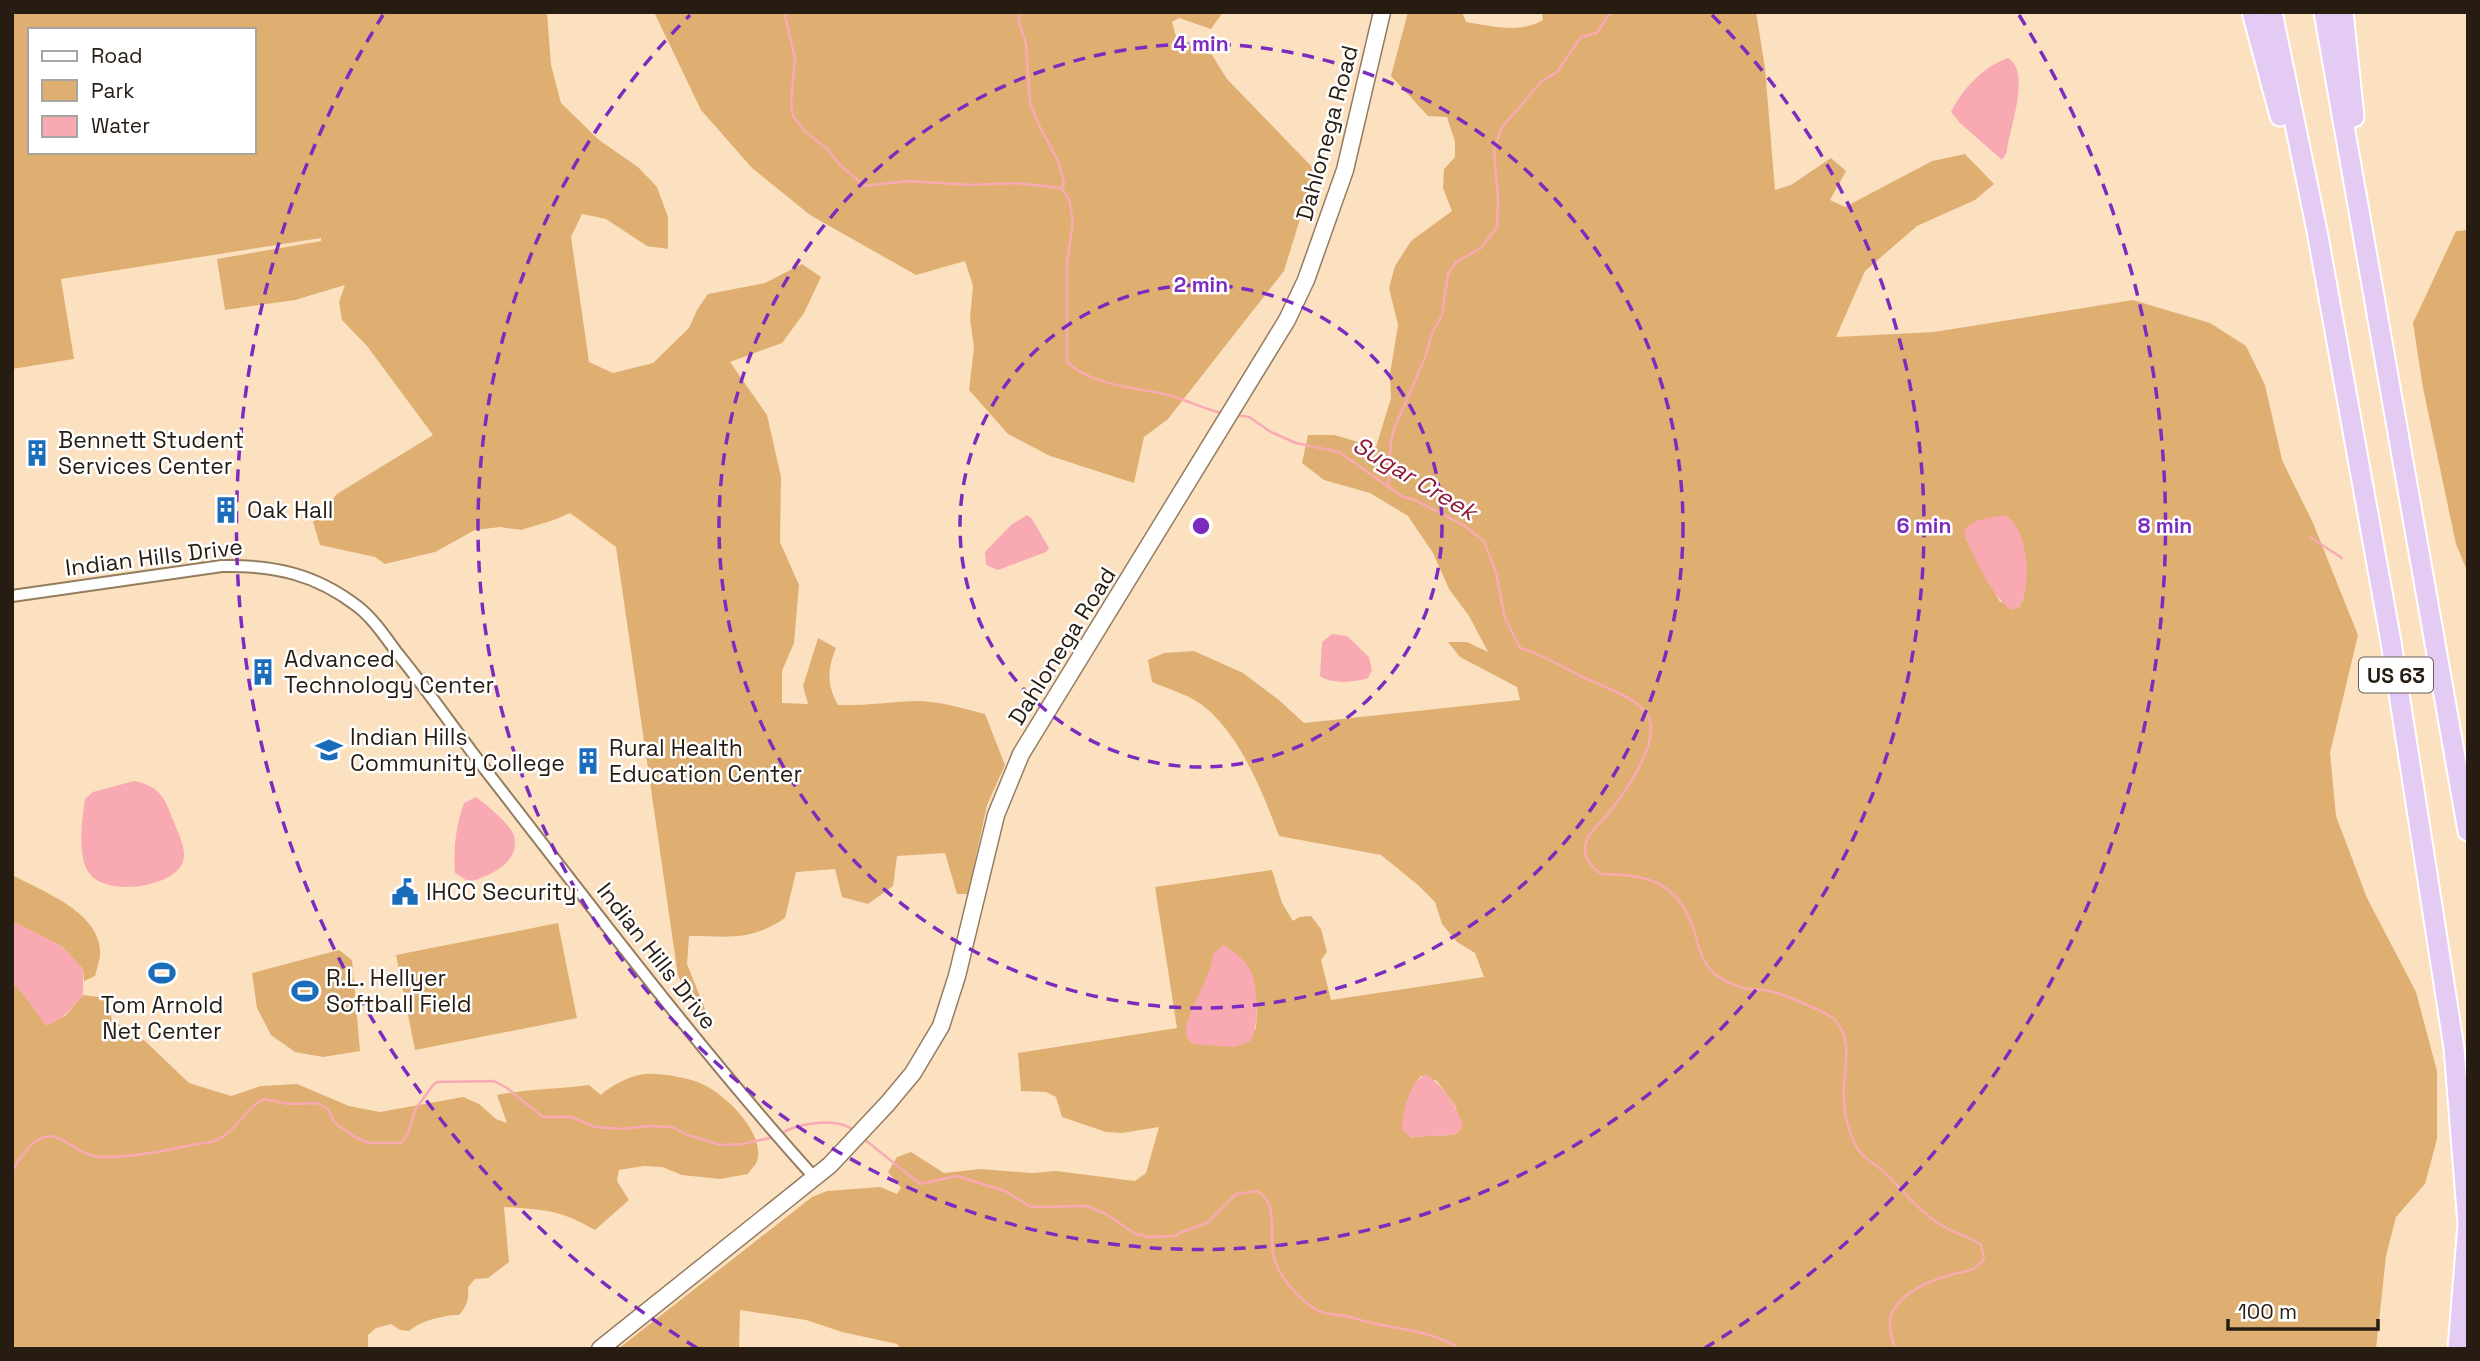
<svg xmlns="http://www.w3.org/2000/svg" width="2480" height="1361" font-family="'Space Grotesk',sans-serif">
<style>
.green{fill:#dfaf72;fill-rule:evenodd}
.water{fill:#f9a9b2}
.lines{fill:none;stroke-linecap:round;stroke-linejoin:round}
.stream{stroke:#f9a9b2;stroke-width:2.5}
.minor-casing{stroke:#947d5f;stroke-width:14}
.secondary-casing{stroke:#947d5f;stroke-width:19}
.motorway-casing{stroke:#fff;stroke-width:23}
.minor{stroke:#fff;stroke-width:10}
.secondary{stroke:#fff;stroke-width:16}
.motorway{stroke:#e4cbf4;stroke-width:19}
.ring{fill:none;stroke:#7b2cbf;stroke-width:3.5;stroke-dasharray:12 9}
.labels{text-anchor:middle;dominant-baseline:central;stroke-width:5;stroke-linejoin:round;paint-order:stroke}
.shield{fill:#fff;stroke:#676058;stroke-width:2}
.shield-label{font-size:21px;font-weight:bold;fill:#261c11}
.street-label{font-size:23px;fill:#261c11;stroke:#fff}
.poi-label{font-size:23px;fill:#261c11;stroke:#fff;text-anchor:start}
.water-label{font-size:24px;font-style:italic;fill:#8f1b38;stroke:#fff}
.centre{fill:#7b2cbf;stroke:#fff;stroke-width:3.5}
.ring-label{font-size:21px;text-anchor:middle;font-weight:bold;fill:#7b2cbf;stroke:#fff;stroke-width:5;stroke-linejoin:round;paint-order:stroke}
</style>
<rect width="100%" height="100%" fill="#fce1c1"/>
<g class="green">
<path d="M12,12H547L551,65L561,103L599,140L638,167L657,187L668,217V249L647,246L606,219L582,214L571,237L589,362L613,373L653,363L689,328L697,310L708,294L765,283L802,264L821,277L804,313L782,343L730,362L767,415L781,477L780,542L799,585L794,643L782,671V703L808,704L803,686L818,638L836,648C827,670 827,685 838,705C864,706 889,702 915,701C939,701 962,708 985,714L1005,765L987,805L968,894H957L945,853L897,856L893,886L868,904L842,897L835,869L796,872L785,918C749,942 730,936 689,936L687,964L707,1014L698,1009L678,976L616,547L570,513L554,520L521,530L500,527L475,530L435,552L385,564L375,557L320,545L313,522L337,494L433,435L367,346L342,320L339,302L345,285L295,300L225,310L217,259L321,241V238L61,279L74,359L12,369ZM30,30H254V152H30Z"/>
<polygon points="654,12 1223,12 1211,29 1179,18 1172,22 1177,40 1212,55 1227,79 1315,170 1284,271 1168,419 1144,437 1134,483 1050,456 1008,434 969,390 974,348 970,318 973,286 965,261 916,275 810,215 752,168 701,110"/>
<path d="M1408,12H1462L1466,22C1493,26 1519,34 1543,20L1542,12H1756L1765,68L1775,190L1791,185L1831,158L1846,171L1830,200L1845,207L1932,161L1965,154L1994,184L1975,200L1917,226L1865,271L1836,337L1934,332L2133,300L2210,323L2246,346L2265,385L2282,460L2313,523L2358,635L2330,753L2336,816L2367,898L2416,992L2437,1071V1139L2425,1184L2396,1217L2386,1256L2376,1349H901L897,1344L842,1332L806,1320L740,1310L739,1349H618L812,1197L827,1191L880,1187L897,1194L901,1188L888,1172L897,1157L911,1152L944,1173L980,1169L1032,1173L1056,1171L1135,1181L1146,1173L1159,1127L1122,1133L1106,1132L1062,1117L1056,1097L1046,1092L1021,1091L1018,1053L1177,1028L1155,887L1272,870L1282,903L1293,921L1299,917L1311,916L1321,929L1327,952L1321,960L1331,1000L1484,977L1475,953L1457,942L1442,924L1435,902L1418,885L1381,855L1279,836C1263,793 1242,739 1206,708C1192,696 1169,689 1152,682L1148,660L1164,653L1194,651L1243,673L1279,700L1304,723L1520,700L1517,687L1460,657L1448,642H1467L1488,652L1469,616L1449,589L1433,553L1408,516L1370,493L1324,480L1302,463L1308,435H1334L1376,447L1391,398L1390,374L1398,325L1389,288L1395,266L1411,241L1452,211L1443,188L1444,169L1455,157V142L1447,117L1428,116L1391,76ZM1987,520L2015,525C2028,548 2026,575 2023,601L2000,602L1966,539L1976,521ZM1213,967L1253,983L1257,1009L1256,1028L1235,1047L1219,1044L1186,1030ZM1421,1076L1437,1081L1456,1107L1458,1133C1443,1138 1427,1134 1411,1138L1415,1084Z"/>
<polygon points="2468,230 2468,573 2456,544 2423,388 2413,323 2456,231"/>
<path d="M12,875C42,891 97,911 100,949C101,957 97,968 95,976L84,981L83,969L61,946L12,921Z"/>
<polygon points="558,923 577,1018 415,1050 396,955"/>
<polygon points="339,950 352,960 360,1051 323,1057 295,1052 271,1035 257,1008 252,973"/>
<path d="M12,983C26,993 34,1011 46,1025L65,1016L83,995L106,998L112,1020L145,1041L189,1083L231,1096L261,1086L297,1084L349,1106L380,1112L463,1097L479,1104L496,1119L507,1123L497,1095C527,1089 559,1089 589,1085L601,1095C611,1085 632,1075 645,1074C660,1073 691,1078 704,1085C726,1095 766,1134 757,1161C756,1165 750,1170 748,1174L720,1179L682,1175L662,1167L644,1166L619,1170L617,1181L629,1200L595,1230C561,1210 542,1209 504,1207L509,1262L488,1278L475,1279L468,1287C469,1299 467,1306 459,1315C444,1315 420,1321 409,1331L400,1330L391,1324L376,1328L368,1335V1349H12Z"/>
</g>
<g class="water">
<path d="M2008,58C2032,73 2009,128 2007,152L2002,160L1960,123L1951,112C1963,88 1983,67 2008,58Z"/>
<polygon points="1027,515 1032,519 1049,548 1046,552 998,570 986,565 985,552 1011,525"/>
<path d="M2005,515C2029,529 2032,586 2019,608L2011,610C1991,595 1973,556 1964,533C1968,518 1992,518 2005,515Z"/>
<path d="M1332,634L1347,636L1369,657L1372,670L1368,678C1354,683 1331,684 1320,676L1322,642Z"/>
<path d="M134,781C156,785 164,795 171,815C175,826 185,844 184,856C184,886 107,899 89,873C77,856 82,819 85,799L93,792Z"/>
<path d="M476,797C486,804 511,825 514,836C521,863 488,877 469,882L455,873C453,850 456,825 464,803Z"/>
<path d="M12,921L61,946L83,969V995C71,1008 64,1020 46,1025C34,1011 26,993 12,983Z"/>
<path d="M1224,945C1232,950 1244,959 1249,968C1259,984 1259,1025 1251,1041L1235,1047L1193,1044C1189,1041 1188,1040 1186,1035C1182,1019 1212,978 1213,954Z"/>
<path d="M1426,1074C1442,1085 1458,1106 1463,1126L1458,1133C1442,1138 1427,1134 1411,1138L1402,1130C1402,1112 1409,1083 1426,1074Z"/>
</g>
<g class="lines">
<g class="stream">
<path d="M784,12L795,59L791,103L793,116L805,131L827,149L840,165L865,186L906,181L974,185L1014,183L1061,188L1069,199L1073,222L1067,263V362C1098,390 1143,386 1181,399C1195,404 1207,410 1222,413"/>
<polyline points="1019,12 1019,23 1026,44 1030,103 1039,125 1059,163 1064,184 1061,188"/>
<path d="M1236,415L1249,417L1271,432L1296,443L1339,452L1403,497L1415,500L1465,526L1484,541L1496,573L1505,618L1520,648C1544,655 1564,668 1587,679C1603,686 1638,699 1647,714C1663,741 1625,792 1609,813C1600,824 1586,833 1585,848C1584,859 1593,868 1601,874C1652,874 1681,884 1696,937C1700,951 1703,964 1715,974C1721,979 1734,985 1743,988C1749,990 1757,989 1764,990C1782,993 1801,1002 1818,1010C1824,1013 1832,1016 1836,1021C1852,1040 1845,1065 1844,1087C1842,1106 1847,1128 1855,1144C1861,1158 1875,1163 1885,1173C1905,1193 1923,1216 1948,1229C1959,1235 1971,1237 1981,1245L1984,1259C1974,1272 1965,1271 1950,1275C1929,1281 1900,1293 1891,1315C1888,1326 1892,1339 1895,1349"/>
<polyline points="1388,486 1391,442 1394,429 1424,360 1433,331 1442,315 1448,274 1456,262 1481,248 1497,227 1498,200 1494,150 1502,127 1541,82 1557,72 1581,37 1597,33 1607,17 1612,12"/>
<polyline points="2310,537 2342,558"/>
<path d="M780,1134C798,1123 836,1117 853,1130"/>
<path d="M864,1139L920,1184L957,1176L1005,1191L1031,1207L1087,1206L1106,1214L1137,1235L1140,1234L1146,1237L1176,1236L1179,1233L1207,1223L1236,1194L1257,1191C1282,1205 1266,1239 1275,1261C1280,1275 1292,1290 1303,1300C1326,1320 1333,1311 1357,1319C1391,1330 1429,1328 1460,1349"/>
<path d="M12,1173C15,1164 20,1158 26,1151C54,1115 71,1156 100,1157C127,1158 170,1150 196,1144C202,1143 211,1143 217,1140C237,1131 245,1107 265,1099L288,1104L317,1103L328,1109L334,1122L353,1136L369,1143H401L408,1134L415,1110L433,1085L437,1082L494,1081L507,1088L543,1117H571L595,1127L622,1129L647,1126L672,1127L688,1135L721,1145L742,1144L774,1137"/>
</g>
<defs>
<path id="minor" d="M12,596L222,566C274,565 315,574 357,606C373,618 386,638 398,654C428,691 455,730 484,768C592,907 697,1047 814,1177"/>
<polyline id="secondary" points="600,1349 830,1165 888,1103 913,1073 941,1026 957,976 996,815 1021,754 1287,320 1306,280 1345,170 1382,12"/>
<g id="motorway">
<polyline points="2252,12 2280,116"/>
<polyline points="2272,12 2317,231 2391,642 2454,1048 2468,1224 2458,1349"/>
<polyline points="2324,12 2468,831"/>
<polyline points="2343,12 2354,117"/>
</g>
</defs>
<use href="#minor" class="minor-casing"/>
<use href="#secondary" class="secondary-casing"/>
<use href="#motorway" class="motorway-casing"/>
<use href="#minor" class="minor"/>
<use href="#secondary" class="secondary"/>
<use href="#motorway" class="motorway"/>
</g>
<g class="ring">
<circle cx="1201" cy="526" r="241"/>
<circle cx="1201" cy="526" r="482"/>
<path d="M1712 15A723 723 0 1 1 690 15"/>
<path d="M697 1348A964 964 0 0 1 383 15M2019 15A964 964 0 0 1 1705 1348"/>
</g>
<defs>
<symbol id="building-bare" viewBox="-9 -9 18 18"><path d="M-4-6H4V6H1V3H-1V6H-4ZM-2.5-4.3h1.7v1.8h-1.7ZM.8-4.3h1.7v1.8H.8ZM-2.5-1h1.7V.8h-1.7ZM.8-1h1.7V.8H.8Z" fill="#1b6cba" stroke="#fff" stroke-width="2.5" paint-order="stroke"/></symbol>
<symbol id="university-bare" viewBox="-9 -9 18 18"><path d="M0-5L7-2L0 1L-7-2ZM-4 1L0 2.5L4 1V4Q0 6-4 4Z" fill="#1b6cba" stroke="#fff" stroke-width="2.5" paint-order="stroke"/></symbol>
<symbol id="civic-bare" viewBox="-9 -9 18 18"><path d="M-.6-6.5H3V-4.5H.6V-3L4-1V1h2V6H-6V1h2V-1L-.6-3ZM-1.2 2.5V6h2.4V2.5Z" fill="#1b6cba" stroke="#fff" stroke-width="2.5" paint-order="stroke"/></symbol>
<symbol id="stadium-bare" viewBox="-9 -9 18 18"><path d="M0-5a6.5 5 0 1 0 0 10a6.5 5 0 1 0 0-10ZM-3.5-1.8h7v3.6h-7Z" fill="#1b6cba" stroke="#fff" stroke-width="2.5" paint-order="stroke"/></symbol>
</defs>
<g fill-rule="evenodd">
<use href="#building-bare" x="18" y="434" width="38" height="38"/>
<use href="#building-bare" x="207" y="491" width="38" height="38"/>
<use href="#building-bare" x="244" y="653" width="38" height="38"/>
<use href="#university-bare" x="310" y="731" width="38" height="38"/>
<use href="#building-bare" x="569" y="742" width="38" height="38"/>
<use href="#civic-bare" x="386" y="873" width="38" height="38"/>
<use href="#stadium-bare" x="143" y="954" width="38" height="38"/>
<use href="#stadium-bare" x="286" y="972" width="38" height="38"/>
</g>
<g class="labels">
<rect class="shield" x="2359" y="657.5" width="74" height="35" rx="5"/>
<g class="shield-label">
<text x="2396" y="675">US 63</text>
</g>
<g class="street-label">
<text transform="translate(1327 133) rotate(-75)">Dahlonega Road</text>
<text transform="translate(154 557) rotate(-7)">Indian Hills Drive</text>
<text transform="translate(1062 646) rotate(-58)">Dahlonega Road</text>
<text transform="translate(657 956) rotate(52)">Indian Hills Drive</text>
</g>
<g class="poi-label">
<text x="58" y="440">Bennett Student<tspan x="58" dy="26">Services Center</tspan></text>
<text x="247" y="510">Oak Hall</text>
<text x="284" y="659">Advanced<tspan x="284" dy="26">Technology Center</tspan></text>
<text x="350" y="737">Indian Hills<tspan x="350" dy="26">Community College</tspan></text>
<text x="609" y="748">Rural Health<tspan x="609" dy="26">Education Center</tspan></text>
<text x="426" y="892">IHCC Security</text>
<text x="326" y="978">R.L. Hellyer<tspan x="326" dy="26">Softball Field</tspan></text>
<text x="162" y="1005" text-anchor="middle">Tom Arnold<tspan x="162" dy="26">Net Center</tspan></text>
</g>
<g class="water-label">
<text transform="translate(1415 478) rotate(31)">Sugar Creek</text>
</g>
</g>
<circle cx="1201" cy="526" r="10" class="centre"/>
<g class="ring-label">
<text x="1201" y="51">4 min</text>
<text x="1201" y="292">2 min</text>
<text x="1924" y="533">6 min</text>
<text x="2165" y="533">8 min</text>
</g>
<rect width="2480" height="1361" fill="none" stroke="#261c11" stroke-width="28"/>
<rect x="28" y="28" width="228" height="126" fill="#ffffff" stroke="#a8a4a0" stroke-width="2"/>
<rect x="42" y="51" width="35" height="10" fill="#ffffff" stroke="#a8a4a0" stroke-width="2"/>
<text x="91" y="63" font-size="21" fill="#261c11">Road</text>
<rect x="42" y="80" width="35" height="21" fill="#dfaf72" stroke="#a8a4a0" stroke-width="2"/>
<text x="91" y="98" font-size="21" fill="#261c11">Park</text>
<rect x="42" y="116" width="35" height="21" fill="#f9a9b2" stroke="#a8a4a0" stroke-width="2"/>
<text x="91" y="133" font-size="21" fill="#261c11">Water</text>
<path d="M2228 1319v10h150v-10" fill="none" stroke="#261c11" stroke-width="3.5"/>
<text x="2238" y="1319" font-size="21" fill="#261c11" stroke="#ffffff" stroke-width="5" paint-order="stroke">100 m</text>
</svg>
